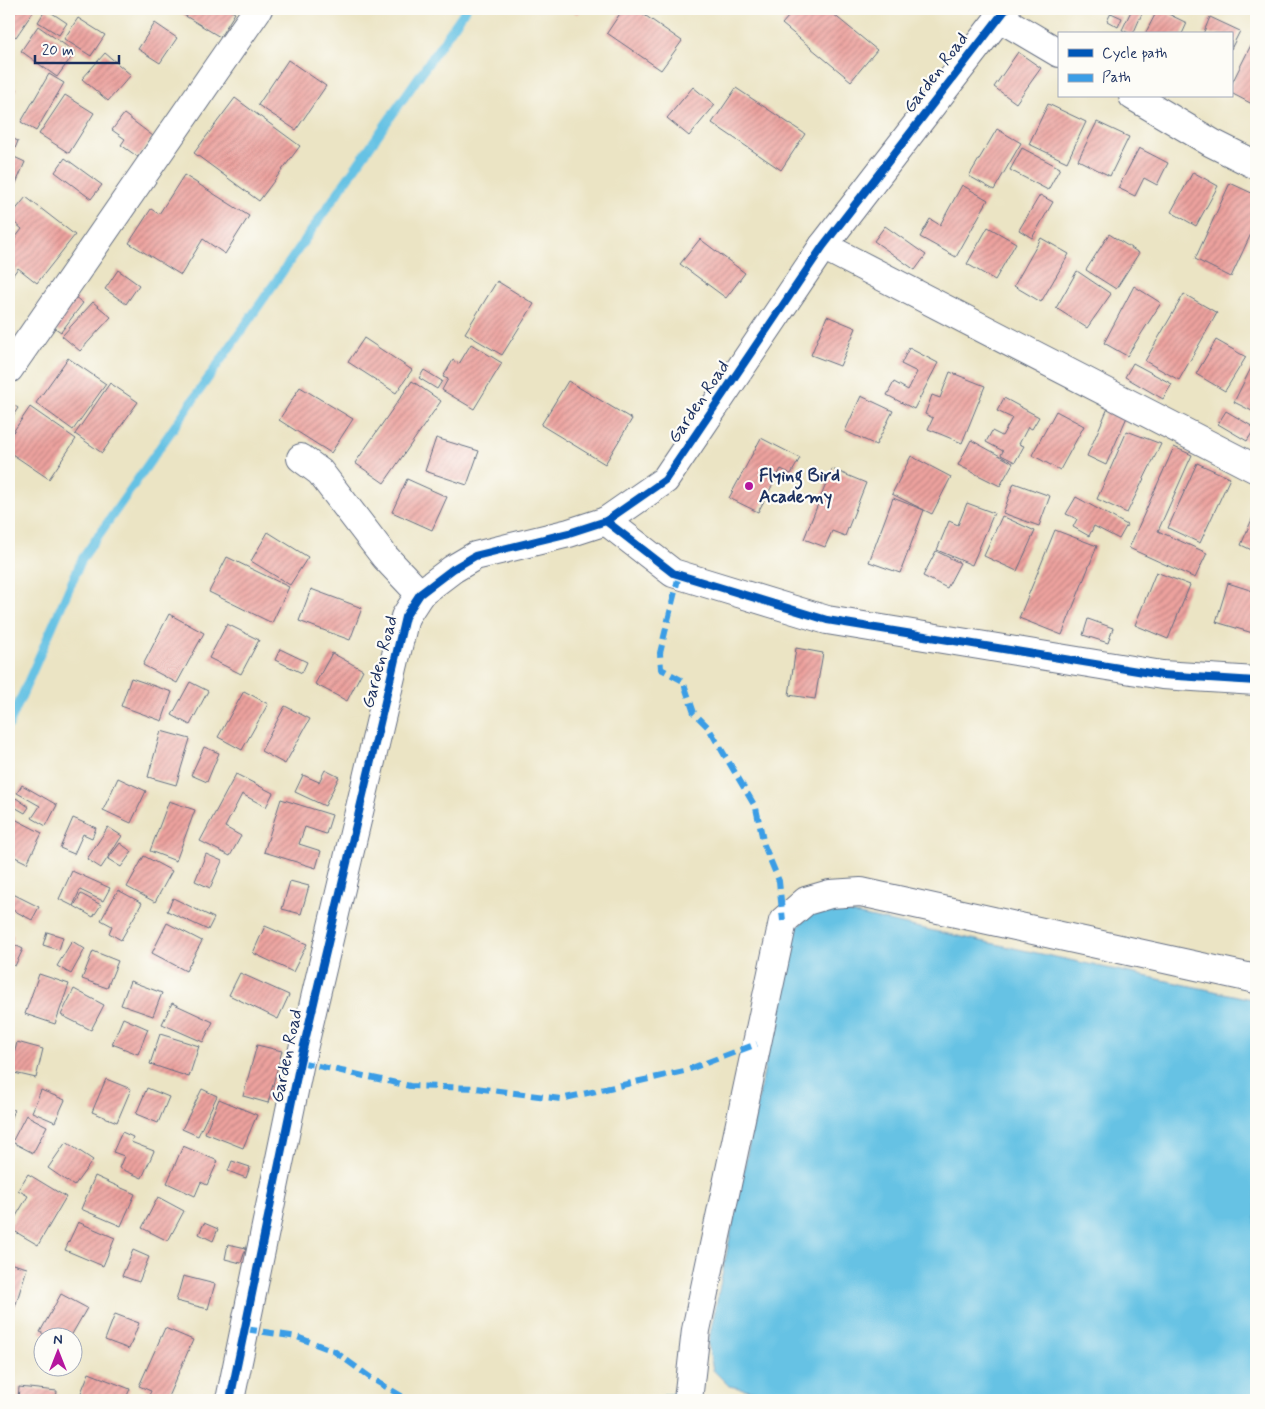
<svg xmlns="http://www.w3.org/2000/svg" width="1265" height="1409" font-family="Mynerve,sans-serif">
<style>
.water{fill:#66c2e4;stroke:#4078a1}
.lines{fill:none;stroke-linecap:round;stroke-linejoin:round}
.stream{stroke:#66c2e4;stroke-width:9}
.building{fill:url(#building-hatch)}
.minor-casing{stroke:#646e82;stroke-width:30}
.minor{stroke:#fff;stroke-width:28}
.quiet{stroke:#3b9de6;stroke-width:6;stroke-dasharray:12 6;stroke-linecap:butt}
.cycleway-casing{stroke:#fdfcf7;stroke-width:11}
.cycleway{stroke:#0057b8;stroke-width:8}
.poi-dot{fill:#b5179e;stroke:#fdfcf7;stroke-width:2}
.labels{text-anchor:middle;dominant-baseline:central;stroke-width:4.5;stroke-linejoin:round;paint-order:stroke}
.street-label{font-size:18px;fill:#1b2f5e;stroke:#fdfcf7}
.poi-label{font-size:18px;font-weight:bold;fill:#1b2f5e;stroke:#fdfcf7;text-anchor:start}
</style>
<defs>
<pattern id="building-hatch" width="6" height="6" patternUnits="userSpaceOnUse" patternTransform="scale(1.25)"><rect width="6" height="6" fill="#eda29e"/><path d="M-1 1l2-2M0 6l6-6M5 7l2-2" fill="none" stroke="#bf8484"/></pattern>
</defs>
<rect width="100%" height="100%" fill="#fdfcf7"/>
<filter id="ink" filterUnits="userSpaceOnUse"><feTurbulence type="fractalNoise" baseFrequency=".02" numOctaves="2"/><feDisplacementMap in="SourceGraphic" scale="10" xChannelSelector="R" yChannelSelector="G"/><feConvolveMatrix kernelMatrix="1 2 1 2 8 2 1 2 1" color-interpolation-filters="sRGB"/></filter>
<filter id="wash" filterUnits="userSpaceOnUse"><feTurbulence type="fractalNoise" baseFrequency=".0096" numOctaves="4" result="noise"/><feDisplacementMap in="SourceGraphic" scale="20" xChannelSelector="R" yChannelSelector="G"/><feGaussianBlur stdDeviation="1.12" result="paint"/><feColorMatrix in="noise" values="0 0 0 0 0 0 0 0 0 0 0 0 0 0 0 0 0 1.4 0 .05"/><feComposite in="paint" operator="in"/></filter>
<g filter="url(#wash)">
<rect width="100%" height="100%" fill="#ebe4c4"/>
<polygon class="water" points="827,908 1256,1000 1256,1400 799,1400 729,1386 713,1370 708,1344 793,930 816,911"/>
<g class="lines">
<polyline class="stream" points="9,725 82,559 466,9"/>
</g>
<g id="blocks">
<g class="building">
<polygon points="9,9 35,9 16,37 9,32"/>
<polygon points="46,9 67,23 59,35 38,22"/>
<polygon points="174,9 228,9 235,13 220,37"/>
<polygon points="570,9 581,9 577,14"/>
<polygon points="623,9 636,9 682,41 661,70 607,33"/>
<polygon points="795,9 827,9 877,50 851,81 782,24"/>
<polygon points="1132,9 1144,9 1133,34 1131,34 1122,30"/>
<polygon points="1158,9 1187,23 1182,34 1145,34"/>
<polygon points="1111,13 1122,18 1118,27 1107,21"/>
<polygon points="1210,17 1240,31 1231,49 1231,34 1203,34"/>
<polygon points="78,18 105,35 91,56 64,39"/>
<polygon points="155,23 177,38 160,63 138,49"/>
<polygon points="38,26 75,52 57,77 21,51"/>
<polygon points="1256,35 1256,106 1231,93 1231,85"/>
<polygon points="1018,52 1041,68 1016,103 994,87"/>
<polygon points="105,53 131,75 108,101 82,79"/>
<polygon points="288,60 326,86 296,130 258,105"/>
<polygon points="49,74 64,83 36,131 21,122"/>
<polygon points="9,84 17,89 9,102"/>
<polygon points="693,87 715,105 689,136 667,118"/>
<polygon points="736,88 805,134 781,170 712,123"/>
<polygon points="65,95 94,113 69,153 39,134"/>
<polygon points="235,98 300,146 259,201 194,153"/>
<polygon points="1048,104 1086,122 1067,162 1029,144"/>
<polygon points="124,114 153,136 138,157 121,145 125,139 112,130"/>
<polygon points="1097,122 1129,137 1110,176 1078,160"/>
<polygon points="997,129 1021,143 994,190 969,176"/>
<polygon points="9,137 18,141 12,156 25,162 12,193 9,192"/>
<polygon points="1022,148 1060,168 1048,190 1010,170"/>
<polygon points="1139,148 1168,163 1157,185 1144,178 1135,196 1118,188"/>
<polygon points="65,158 102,185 91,199 55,172"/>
<polygon points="1193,172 1218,186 1196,226 1171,212"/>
<polygon points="184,175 249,216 225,254 203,239 181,275 129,243 151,209 159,214"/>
<polygon points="1230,183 1256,195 1256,223 1231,277 1195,259"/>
<polygon points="962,185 988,200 956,257 920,237 930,219 940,225"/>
<polygon points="1040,195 1053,202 1032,238 1019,230"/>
<polygon points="26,197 75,235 37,283 18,268 10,279 9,278 9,246 22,229 9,218"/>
<polygon points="885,226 926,255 915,270 874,241"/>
<polygon points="988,227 1016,243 995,280 967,264"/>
<polygon points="1109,234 1139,253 1116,289 1086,270"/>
<polygon points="1041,238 1069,254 1041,302 1014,286"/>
<polygon points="700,239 745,273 726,298 680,264"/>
<polygon points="118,270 139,285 126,304 105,289"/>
<polygon points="1077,271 1111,294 1087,328 1056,308"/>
<polygon points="497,281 534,304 502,355 465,333"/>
<polygon points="1134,286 1161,303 1127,356 1104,343"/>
<polygon points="71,294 83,303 61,332 49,324"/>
<polygon points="1184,294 1217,313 1179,380 1145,361"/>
<polygon points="93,302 111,317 80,351 62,336"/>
<polygon points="827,316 856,328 840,366 811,355"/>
<polygon points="364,338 412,370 396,393 348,362"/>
<polygon points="1216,340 1246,357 1225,391 1196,374"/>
<polygon points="471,344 502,363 474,409 442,390 448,379 443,377 453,360 459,364"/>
<polygon points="909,348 938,363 914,409 887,395 894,382 908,390 917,372 901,364"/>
<polygon points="68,358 106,384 73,430 36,403"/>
<polygon points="1133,363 1172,384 1163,399 1125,377"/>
<polygon points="1253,364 1256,366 1256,413 1234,402"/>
<polygon points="424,370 442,381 437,389 419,378"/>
<polygon points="950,372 985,386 962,443 928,429 933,418 925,414 932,395 940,398"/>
<polygon points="412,381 441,401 384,483 355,463"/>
<polygon points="568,381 632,419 605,464 541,425"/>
<polygon points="110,383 138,402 102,453 75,434"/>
<polygon points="300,387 353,419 331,453 279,420"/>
<polygon points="861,396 893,411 876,445 845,431"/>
<polygon points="1004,398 1039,417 1032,429 1028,427 1019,444 1024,446 1015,462 1001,455 1003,451 986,442 992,431 1002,436 1012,418 997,411"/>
<polygon points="9,402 18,408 9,422"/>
<polygon points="30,407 76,439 49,479 9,452 9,438"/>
<polygon points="1108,408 1127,417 1106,465 1087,456"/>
<polygon points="1056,411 1084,426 1060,470 1032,455"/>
<polygon points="1226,411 1255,428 1247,441 1218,424"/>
<polygon points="1127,431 1161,444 1127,513 1097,499"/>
<polygon points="436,438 479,451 467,485 425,471"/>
<polygon points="761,438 800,458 791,474 781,469 758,512 729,498"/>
<polygon points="971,440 1013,463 1000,486 958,465"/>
<polygon points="1174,447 1192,455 1158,531 1207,553 1195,578 1129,548"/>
<polygon points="911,456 951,477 932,514 892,494"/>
<polygon points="1197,463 1230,478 1200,543 1168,528"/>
<polygon points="832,469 866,483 845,536 832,531 825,547 804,539"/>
<polygon points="407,479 447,497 432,530 392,512"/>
<polygon points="1014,483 1050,496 1039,526 1003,513"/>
<polygon points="1076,497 1127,525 1119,539 1094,526 1089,536 1073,527 1077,519 1066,514"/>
<polygon points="893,498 924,510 900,573 869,562"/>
<polygon points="967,503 994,513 972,565 937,550 949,521 958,525"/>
<polygon points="1255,512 1256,513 1256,552 1241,545"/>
<polygon points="1002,516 1035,531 1017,571 984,556"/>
<polygon points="1055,530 1097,546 1062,635 1019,618"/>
<polygon points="268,532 308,557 290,585 251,561"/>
<polygon points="936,551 960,563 947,588 923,576"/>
<polygon points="227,557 289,587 272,623 209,592"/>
<polygon points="1156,572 1190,585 1168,639 1135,625"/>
<polygon points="1228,583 1256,592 1256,634 1216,622"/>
<polygon points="311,589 362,608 350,640 299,621"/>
<polygon points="169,614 204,633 177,683 143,665"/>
<polygon points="1088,619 1113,628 1108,643 1083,635"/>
<polygon points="227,624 259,640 241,674 209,658"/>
<polygon points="796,648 823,653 815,699 789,695"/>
<polygon points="280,649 307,662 302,673 275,660"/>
<polygon points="332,653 363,670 347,701 315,684"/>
<polygon points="131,678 172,692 162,721 121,706"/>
<polygon points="190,682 208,691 190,725 172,715"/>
<polygon points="244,691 268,704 242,750 218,737"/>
<polygon points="285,706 310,719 285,764 261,751"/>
<polygon points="161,731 190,739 176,785 148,777"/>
<polygon points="204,747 219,753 207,782 191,775"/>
<polygon points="325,770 339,777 325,806 295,792 303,775 319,782"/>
<polygon points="236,774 273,793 266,807 242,794 225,827 241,836 230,856 200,841"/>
<polygon points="118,778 146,791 131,823 103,810"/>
<polygon points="22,785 57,805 46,826 32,818 40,806 17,793"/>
<polygon points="16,798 29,807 25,813 11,805"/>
<polygon points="281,799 332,815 326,834 305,827 299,844 321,851 316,868 264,852"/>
<polygon points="169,801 195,810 176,861 150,851"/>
<polygon points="9,816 42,833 27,863 9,854"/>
<polygon points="73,818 96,828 92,838 83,834 74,854 60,848"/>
<polygon points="108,827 122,836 101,868 87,859"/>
<polygon points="120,843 132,852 121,867 108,859"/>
<polygon points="206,854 222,861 210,888 195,881"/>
<polygon points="144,856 172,871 155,902 127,887"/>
<polygon points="72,871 110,888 103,901 80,890 73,906 59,899"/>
<polygon points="290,881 309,886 301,914 282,909"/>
<polygon points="118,890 142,903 121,940 109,933 112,926 101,920"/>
<polygon points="13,894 39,907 32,920 9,908"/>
<polygon points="81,894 101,905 93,917 74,906"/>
<polygon points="173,898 214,918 208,930 167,911"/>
<polygon points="167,923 202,941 186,971 152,953"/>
<polygon points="265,926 307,944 293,972 253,953"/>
<polygon points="47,932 63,937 59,950 43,945"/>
<polygon points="9,934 14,936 11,943 23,949 15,966 9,963"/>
<polygon points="72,941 85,949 71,974 57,966"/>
<polygon points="93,951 118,961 107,988 82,979"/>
<polygon points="240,973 289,995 278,1019 229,995"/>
<polygon points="39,974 69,984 55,1024 25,1014"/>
<polygon points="130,981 162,993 153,1016 121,1005"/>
<polygon points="74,989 104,1005 91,1030 61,1015"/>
<polygon points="172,1003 213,1022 203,1042 162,1024"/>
<polygon points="123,1018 148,1029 138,1054 112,1044"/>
<polygon points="160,1034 199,1046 189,1077 150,1064"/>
<polygon points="17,1042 43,1049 36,1078 10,1072"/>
<polygon points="257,1045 282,1051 268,1103 243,1096"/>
<polygon points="106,1079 131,1089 117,1122 92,1112"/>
<polygon points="147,1088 169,1097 158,1123 136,1114"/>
<polygon points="202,1089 217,1096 198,1136 182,1129"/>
<polygon points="41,1090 65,1100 55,1122 32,1112"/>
<polygon points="219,1099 257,1115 243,1148 205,1133"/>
<polygon points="9,1108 14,1110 9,1122"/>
<polygon points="26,1115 47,1126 33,1153 12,1142"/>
<polygon points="122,1132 133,1137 131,1142 154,1151 142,1178 119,1168 124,1156 113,1152"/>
<polygon points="66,1142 93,1160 74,1186 48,1168"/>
<polygon points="183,1146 218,1161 207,1185 201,1182 195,1196 167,1183"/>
<polygon points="232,1161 250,1167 246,1178 228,1171"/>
<polygon points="28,1174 66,1197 38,1245 9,1228 28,1196 18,1190"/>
<polygon points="95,1176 135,1194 121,1226 81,1209"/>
<polygon points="158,1197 184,1211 168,1241 142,1228"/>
<polygon points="78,1222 115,1238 103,1266 65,1250"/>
<polygon points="204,1223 218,1229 213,1241 199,1234"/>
<polygon points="228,1244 246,1248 241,1263 225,1259"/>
<polygon points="133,1250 149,1257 139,1282 122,1276"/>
<polygon points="9,1263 27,1268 15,1307 9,1305"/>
<polygon points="183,1276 215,1284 208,1309 176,1301"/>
<polygon points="61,1294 87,1308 71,1336 48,1336 40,1332"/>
<polygon points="115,1314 139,1323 129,1349 105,1340"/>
<polygon points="165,1328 193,1340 167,1399 170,1400 147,1400 151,1391 139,1386"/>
<polygon points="9,1349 15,1352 9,1365"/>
<polygon points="89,1373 130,1389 125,1400 78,1400"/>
<polygon points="19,1387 57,1391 56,1400 18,1400"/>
</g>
</g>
</g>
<g filter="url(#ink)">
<use href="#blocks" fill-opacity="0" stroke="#646e82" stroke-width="1"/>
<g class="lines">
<defs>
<g id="minor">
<polyline points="998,17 1059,53"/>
<polyline points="1133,96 1212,143 1256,165"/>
<polyline points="823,246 1256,469"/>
<polyline points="9,369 258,9"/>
<polyline points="301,458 320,472 385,557 420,594"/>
<polyline points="606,521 673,573 827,620 1162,675 1256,681"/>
<polyline points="230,1400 300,1062 405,617 420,594 453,569 475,556 569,533 606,521 665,480 823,246 1006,9"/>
<polyline points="688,1400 696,1330 783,921 806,901 830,894 861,892 1256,979"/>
</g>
</defs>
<use href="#minor" class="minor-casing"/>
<use href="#minor" class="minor"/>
<g class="quiet">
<polyline points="679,575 660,653 661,669 683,681 694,713 708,727 756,808 764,845 779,881 783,921"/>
<polyline points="300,1062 410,1086 476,1088 561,1099 684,1071 757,1044"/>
<polyline points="245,1329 297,1337 334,1351 371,1378 408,1400"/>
<polyline points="593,1400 689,1397"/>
</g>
<defs>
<g id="cycleway">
<polyline points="606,521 673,573 827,620 1162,675 1256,681"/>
<polyline points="230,1400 300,1062 405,617 420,594 453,569 475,556 569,533 606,521 665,480 823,246 1006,9"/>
</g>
</defs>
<use href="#cycleway" class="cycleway-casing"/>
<use href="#cycleway" class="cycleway"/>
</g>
</g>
<circle class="poi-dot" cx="749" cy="486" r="5"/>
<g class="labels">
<g class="street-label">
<text transform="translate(936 73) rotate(-53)">Garden Road</text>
<text transform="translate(699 402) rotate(-56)">Garden Road</text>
<text transform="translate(380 662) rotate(-75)">Garden Road</text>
<text transform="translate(287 1056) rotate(-78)">Garden Road</text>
</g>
<g class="poi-label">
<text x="759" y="476">Flying Bird<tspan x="759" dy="21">Academy</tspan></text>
</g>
</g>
<rect width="1265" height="1409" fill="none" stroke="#fdfcf7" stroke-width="30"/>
<rect x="1058" y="32" width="175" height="65" fill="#fdfcf7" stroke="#a3aaba"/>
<rect x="1068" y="49" width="25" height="8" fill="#0057b8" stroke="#a3aaba"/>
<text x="1102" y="58" font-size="15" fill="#1b2f5e">Cycle path</text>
<rect x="1068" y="74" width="25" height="8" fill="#3b9de6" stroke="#a3aaba"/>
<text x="1102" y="82" font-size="15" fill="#1b2f5e">Path</text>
<g transform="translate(58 1352)"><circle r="24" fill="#fdfcf7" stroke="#a3aaba"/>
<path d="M0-4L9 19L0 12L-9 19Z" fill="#b5179e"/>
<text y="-8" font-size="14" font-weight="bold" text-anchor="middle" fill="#1b2f5e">N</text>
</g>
<path d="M35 55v8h84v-8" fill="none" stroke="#1b2f5e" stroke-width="2.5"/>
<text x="42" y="55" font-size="15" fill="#1b2f5e" stroke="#fdfcf7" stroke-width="4" paint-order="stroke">20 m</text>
</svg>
